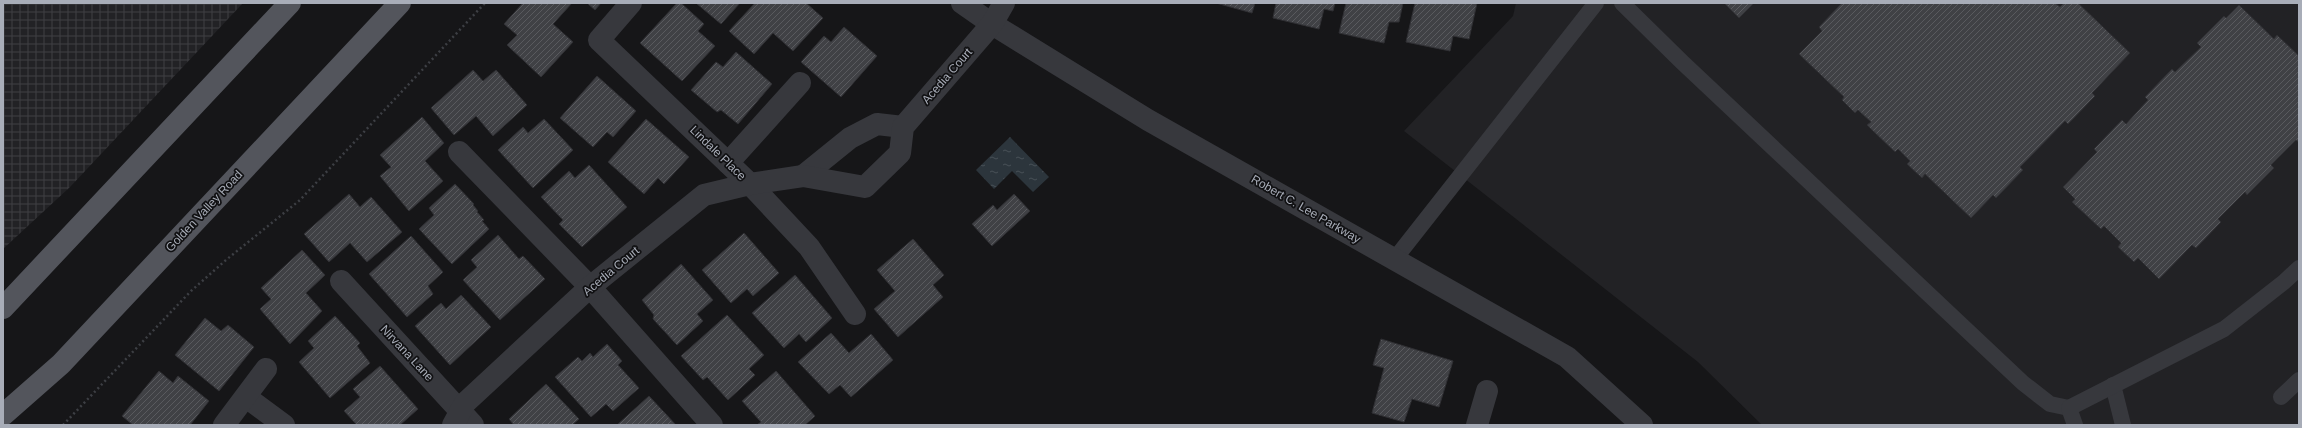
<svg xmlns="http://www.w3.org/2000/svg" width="2302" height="428" font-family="Arial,sans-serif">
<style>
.built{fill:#222225}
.industrial{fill:url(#industrial-grid)}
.water{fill:url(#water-ripples)}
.building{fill:url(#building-hatch);stroke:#303034}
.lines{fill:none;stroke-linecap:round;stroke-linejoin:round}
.path{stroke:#3d3f44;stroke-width:2.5;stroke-dasharray:2 3;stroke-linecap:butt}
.lane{stroke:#37383d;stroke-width:16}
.street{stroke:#37383d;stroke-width:22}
.primary{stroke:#53555c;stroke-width:22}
.labels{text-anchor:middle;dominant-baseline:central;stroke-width:3.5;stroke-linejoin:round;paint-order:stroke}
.street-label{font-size:12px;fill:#a8adb8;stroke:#111113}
</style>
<defs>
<pattern id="industrial-grid" width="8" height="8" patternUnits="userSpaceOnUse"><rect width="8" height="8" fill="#222225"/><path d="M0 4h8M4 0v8" fill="none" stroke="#3f3f43"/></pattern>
<pattern id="water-ripples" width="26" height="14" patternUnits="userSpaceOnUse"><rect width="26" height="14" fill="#2c353c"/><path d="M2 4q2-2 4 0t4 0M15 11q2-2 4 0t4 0" fill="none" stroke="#485056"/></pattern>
<pattern id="building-hatch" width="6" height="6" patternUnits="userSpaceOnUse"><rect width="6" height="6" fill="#404145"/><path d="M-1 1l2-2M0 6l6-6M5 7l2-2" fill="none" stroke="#595a5e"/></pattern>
</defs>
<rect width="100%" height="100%" fill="#161618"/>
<polygon class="built" points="1516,3 2299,3 2299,425 1762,425 1698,362 1404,131 1513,16"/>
<polygon class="industrial" points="3,3 243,3 70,187 3,249"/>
<polygon class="water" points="1010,137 1049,177 1033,192 1012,171 994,189 976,170"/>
<g class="building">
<polygon points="523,3 572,3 553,24 573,42 541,77 507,45 517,35 504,24"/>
<polygon points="587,3 601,3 595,10"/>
<polygon points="677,3 681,3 704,24 698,31 715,46 682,81 640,43"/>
<polygon points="696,3 740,3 721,24"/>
<polygon points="755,3 806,3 823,18 793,51 773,33 754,54 729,31"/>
<polygon points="1216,3 1255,3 1252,13"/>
<polygon points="1276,3 1335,3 1333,11 1324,9 1319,29 1273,18"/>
<polygon points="1346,3 1403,3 1399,22 1389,22 1384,43 1339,33"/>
<polygon points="1415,3 1477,3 1469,39 1453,36 1450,51 1406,42"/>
<polygon points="1724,3 1754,3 1739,18"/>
<polygon points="1842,3 2055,3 2060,7 2064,3 2078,3 2130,53 2092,93 2095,96 2068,124 2065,121 2020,167 2023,170 1996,198 1993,195 1971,218 1925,174 1922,178 1907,164 1910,161 1898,149 1895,152 1867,125 1871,122 1858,110 1855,113 1842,100 1844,97 1799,54 1822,31 1819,27"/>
<polygon points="2239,5 2274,39 2277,35 2299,56 2299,142 2296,140 2271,165 2274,168 2247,195 2245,192 2218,219 2221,222 2196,248 2192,245 2159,279 2138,258 2134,262 2118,247 2121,243 2104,226 2101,229 2072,202 2075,199 2063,187 2097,152 2094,149 2122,120 2126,124 2148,100 2145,97 2172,69 2175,72 2201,47 2197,43 2224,16 2226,18"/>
<polygon points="844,27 877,56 841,97 801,62 824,36 831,42"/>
<polygon points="736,52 772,84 738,124 721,110 717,112 691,90 716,62 723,67"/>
<polygon points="473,70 483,81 496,70 527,105 493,136 476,116 454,135 431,108"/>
<polygon points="597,76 636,111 613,137 607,132 593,147 560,118"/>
<polygon points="422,117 444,143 425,161 443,181 409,211 380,176 391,167 380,155"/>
<polygon points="544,119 573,150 533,188 498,150 523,127 528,133"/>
<polygon points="646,119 689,157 664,184 658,178 644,194 608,162"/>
<polygon points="589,165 627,207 582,247 559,224 563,220 541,197 569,171 575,178"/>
<polygon points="455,184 474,204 473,205 478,211 477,212 484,220 482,221 489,229 452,264 419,229 434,215 429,208"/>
<polygon points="349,194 360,207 371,197 402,232 367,262 350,243 329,262 304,234"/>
<polygon points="1014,194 1030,211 992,246 972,224 993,205 997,210"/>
<polygon points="744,233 779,273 753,296 747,289 731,303 702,270"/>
<polygon points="498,235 519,259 523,256 545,279 500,320 463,280 477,267 471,260"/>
<polygon points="411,236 443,272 428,286 433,294 407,317 369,274"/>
<polygon points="913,239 944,275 933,285 943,297 898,337 874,309 895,291 877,270"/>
<polygon points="302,250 325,275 306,293 322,311 290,344 260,309 271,299 261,288"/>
<polygon points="681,264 713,300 697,314 703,321 677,345 653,319 654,315 642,300"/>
<polygon points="795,275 832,318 806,342 799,334 784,348 752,313"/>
<polygon points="461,295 491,327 450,365 415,326 441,303 446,309"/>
<polygon points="727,315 764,355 749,369 755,375 728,400 707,377 703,380 681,356"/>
<polygon points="335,316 360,343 357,346 370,363 330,398 299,362 314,348 308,341"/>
<polygon points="205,318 221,331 228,325 254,347 219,391 175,355"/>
<polygon points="831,333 849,353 871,334 893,360 851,397 840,385 829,394 798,362"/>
<polygon points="1381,339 1453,361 1439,407 1412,399 1404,422 1372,413 1384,368 1373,365"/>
<polygon points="607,344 622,361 618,365 639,388 613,411 606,404 591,417 555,377 578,357 582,361 590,353 593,357"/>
<polygon points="380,366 418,409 400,425 357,425 344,411 360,397 353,389"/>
<polygon points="159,371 173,383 178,376 209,401 190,425 133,425 122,416"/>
<polygon points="776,371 815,416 805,425 757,425 761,422 742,401"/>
<polygon points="546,384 579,419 572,425 514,425 509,419"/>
<polygon points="649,396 676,425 617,425"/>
</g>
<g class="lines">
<polyline class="path" points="63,425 191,291 226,260 300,200 485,3"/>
<g class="lane">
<polyline points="1622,3 1682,62 2023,383 2050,404 2069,408"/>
<polyline points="1394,260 1596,3"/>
<polyline points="2113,385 2123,425"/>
<polyline points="2281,397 2299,380"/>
<polyline points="2075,425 2069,408 2224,329 2284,282 2299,268"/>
</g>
<g class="street">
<polyline points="631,3 599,40 750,184 809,247 855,314"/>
<polyline points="962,3 992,24 1148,120 1567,357 1642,425"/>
<polyline points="459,152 590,287 712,425"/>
<polyline points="728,163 800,83"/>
<polyline points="803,176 850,138 877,124 903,127"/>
<polyline points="341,281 473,425"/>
<polyline points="246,397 284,425"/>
<polyline points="224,425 266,369"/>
<polyline points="453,425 465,403 590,287 704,195 750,184 803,176 865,187 900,153 903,127 992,24 1004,3"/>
<polyline points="1477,425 1487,391"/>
</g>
<g class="primary">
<polyline points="3,308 290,3"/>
<polyline points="3,415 61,364 400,3"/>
</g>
</g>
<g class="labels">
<g class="street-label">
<text transform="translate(947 76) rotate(-49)">Acedia Court</text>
<text transform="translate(718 153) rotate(44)">Lindale Place</text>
<text transform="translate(1306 209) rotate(30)">Robert C. Lee Parkway</text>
<text transform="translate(204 211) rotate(-47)">Golden Valley Road</text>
<text transform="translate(611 271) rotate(-40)">Acedia Court</text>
<text transform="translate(407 353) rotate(47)">Nirvana Lane</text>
</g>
</g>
<rect width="2302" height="428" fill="none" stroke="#a8adb8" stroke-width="8"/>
</svg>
